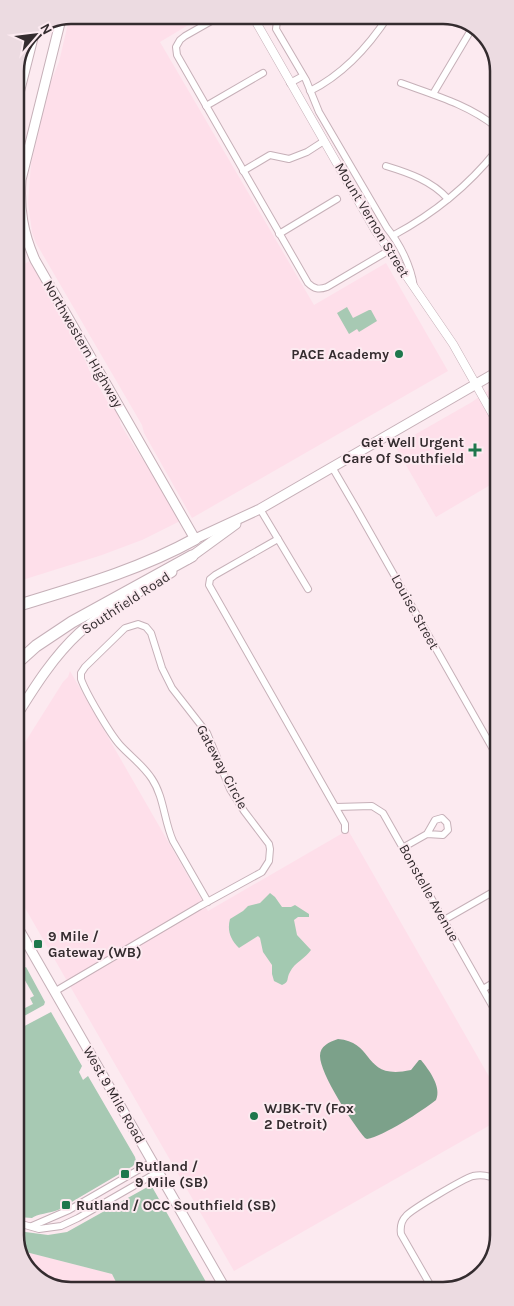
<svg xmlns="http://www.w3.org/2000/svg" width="514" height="1306" font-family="Karla,sans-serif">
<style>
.built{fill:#fedfea}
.green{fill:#a7c9b3}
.forest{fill:#a3c9b1}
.water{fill:#7ca18a}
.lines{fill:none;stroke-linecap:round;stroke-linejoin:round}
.minor-casing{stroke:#c6b0b8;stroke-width:8}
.tertiary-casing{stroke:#c6b0b8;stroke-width:9}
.secondary-casing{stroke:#c6b0b8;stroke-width:11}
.motorway-casing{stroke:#c6b0b8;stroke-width:13}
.minor{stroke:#fff;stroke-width:6}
.tertiary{stroke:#fff;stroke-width:8}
.secondary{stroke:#fff;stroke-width:9}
.motorway{stroke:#fff;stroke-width:11}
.poi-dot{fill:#1e774c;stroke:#fceaf0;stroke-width:2}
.labels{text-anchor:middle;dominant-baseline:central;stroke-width:4;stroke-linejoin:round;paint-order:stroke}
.street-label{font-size:14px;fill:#342c2f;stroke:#fceaf0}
.poi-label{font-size:14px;font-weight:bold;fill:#342c2f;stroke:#fceaf0;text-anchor:start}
.rim{fill:none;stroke:#342c2f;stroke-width:2.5}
</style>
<rect width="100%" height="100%" fill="#fceaf0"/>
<g class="built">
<polygon points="70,15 205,15 160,42 314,305 386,263 448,371 192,518 144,433 142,425 36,243 32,232 28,203 31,164 48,89 59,62"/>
<polygon points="33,259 79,345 89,370 110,406 117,411 121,425 135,448 143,460 145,461 180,521 142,540 102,555 16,582 16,269"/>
<polygon points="497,384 497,481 436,517 395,446 472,402"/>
<polygon points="70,671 208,911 348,830 499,1094 499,1120 234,1271 17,894 17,755 63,682 68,677"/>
<polygon points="18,1250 112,1274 120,1290 66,1291 36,1279 18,1253"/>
</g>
<g class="green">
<polygon points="347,307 353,318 369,310 371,310 377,321 359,332 357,329 349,334 337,313"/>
<polygon points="26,967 45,1002 44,1005 17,1020 17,1012 33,1004 30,998 34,996 19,970"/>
<path d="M51,1012L82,1066L79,1072L83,1080L88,1076L135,1157L136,1161L133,1166L58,1210C51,1213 36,1214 32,1218L18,1217L17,1030Z"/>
<polygon points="151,1185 210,1289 208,1290 120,1290 112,1274 18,1250 18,1231 48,1235 67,1232"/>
</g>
<path class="forest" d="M270,893L275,897L282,907H291L295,905L309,914V917H298L294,920L297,935L311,950C305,959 295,962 290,972C286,978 290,982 282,985L274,981L272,974V965L263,952L260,938L258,936L239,948C230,939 227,930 230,919L243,911L248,906L260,903Z"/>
<path class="water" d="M338,1039C376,1042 362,1081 411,1070L419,1060H421C429,1070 442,1087 436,1100C422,1111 384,1136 367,1139L365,1138C353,1124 320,1074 320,1056C320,1046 329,1042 338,1039Z"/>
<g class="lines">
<defs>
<g id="minor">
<path d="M222,15L185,36L180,40L176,47L177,55L308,283C314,289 319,290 327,287L388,251"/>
<path d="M283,15L277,21L276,29L306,80L319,112L387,228C400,244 411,266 414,287"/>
<polyline points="290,83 303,76"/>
<path d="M401,83C434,95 469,105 496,127"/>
<path d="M310,91C344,74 369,46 389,15"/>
<polyline points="433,94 474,25"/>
<polyline points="206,106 263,73"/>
<path d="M386,166C409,173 432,181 448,199"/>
<polyline points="243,171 270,155 289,159 307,152 324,141"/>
<polyline points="279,234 337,199"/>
<path d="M394,235C433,214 468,186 496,151"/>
<polyline points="332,467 356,508 498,758"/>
<polyline points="260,509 308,589"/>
<polyline points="278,539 215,575 210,579 209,585 345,824 345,830"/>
<polyline points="336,807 372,806 383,813 498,1016"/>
<polyline points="404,847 427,834 443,835 448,830 447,823 442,818 435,820 427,834"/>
<polyline points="444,920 498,889"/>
<polyline points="483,989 498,980"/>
<path d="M54,992L200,906L262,872L269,861L270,849L269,844L244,811L230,789L207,733L172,688L162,668L151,633L146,627L138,624L125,628L85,667L81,673V679C86,693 110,734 120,745C131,757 143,765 152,779C164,797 164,821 173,841L208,902"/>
<polyline points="18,1223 39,1229 61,1226 78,1218 158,1172"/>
<polyline points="32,1226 69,1210 152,1162"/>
<path d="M432,1288L401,1234C400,1227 401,1221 406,1216C412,1209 463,1179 473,1176C482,1174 491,1176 499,1181"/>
<polyline points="214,1290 223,1285"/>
</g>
<polyline id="tertiary" points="252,15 375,230 453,344 497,422"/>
<g id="secondary">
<path d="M61,19L21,180C19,209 23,233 35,260L195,539L260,509L497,372"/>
<polyline points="188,559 236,524"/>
<path d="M17,715C35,686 54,656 79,633C104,610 144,590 172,572"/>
<polyline points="17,926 226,1290"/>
</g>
<g id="motorway">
<polyline points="15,105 34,30"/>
<path d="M16,606C78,587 139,570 195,539"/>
<polyline points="16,664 36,646 72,622 192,556"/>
</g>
</defs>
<use href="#minor" class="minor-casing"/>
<use href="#tertiary" class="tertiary-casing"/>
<use href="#secondary" class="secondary-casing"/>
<use href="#motorway" class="motorway-casing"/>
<use href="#minor" class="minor"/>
<use href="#tertiary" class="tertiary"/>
<use href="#secondary" class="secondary"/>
<use href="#motorway" class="motorway"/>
</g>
<g class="poi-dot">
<circle cx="399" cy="354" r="5"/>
<path d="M472.5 442.5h5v5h5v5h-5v5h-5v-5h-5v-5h5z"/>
<rect x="33" y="939" width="10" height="10" rx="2.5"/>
<circle cx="254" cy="1116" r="5"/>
<rect x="120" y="1169" width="10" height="10" rx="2.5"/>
<rect x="61" y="1200" width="10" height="10" rx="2.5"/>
</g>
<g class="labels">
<g class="street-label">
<text transform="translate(372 220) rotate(59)">Mount Vernon Street</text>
<text transform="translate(83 344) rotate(60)">Northwestern Highway</text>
<text transform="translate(126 603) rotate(-33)">Southfield Road</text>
<text transform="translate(415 612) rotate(61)">Louise Street</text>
<text transform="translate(222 767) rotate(62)">Gateway Circle</text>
<text transform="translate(429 893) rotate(61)">Bonstelle Avenue</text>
<text transform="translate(114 1095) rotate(60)">West 9 Mile Road</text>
</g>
<g class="poi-label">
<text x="389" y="354" text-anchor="end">PACE Academy</text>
<text x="464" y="442" text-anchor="end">Get Well Urgent<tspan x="464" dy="16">Care Of Southfield</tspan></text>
<text x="48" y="936">9 Mile /<tspan x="48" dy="16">Gateway (WB)</tspan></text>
<text x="264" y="1108">WJBK-TV (Fox<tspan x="264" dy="16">2 Detroit)</tspan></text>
<text x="135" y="1166">Rutland /<tspan x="135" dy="16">9 Mile (SB)</tspan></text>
<text x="76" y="1205">Rutland / OCC Southfield (SB)</text>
</g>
</g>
<path d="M0 0H514V1306H0ZM71 24H443A47 47 0 0 1 490 71V1235A47 47 0 0 1 443 1282H71A47 47 0 0 1 24 1235V71A47 47 0 0 1 71 24Z" fill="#ecdbe1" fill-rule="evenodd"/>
<path class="rim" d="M71 24H443A47 47 0 0 1 490 71V1235A47 47 0 0 1 443 1282H71A47 47 0 0 1 24 1235V71A47 47 0 0 1 71 24Z"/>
<g transform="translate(35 35) rotate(62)" stroke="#fceaf0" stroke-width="4" paint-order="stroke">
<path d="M0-4L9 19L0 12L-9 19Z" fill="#342c2f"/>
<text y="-8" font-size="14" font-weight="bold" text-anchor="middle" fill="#342c2f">N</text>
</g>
</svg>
